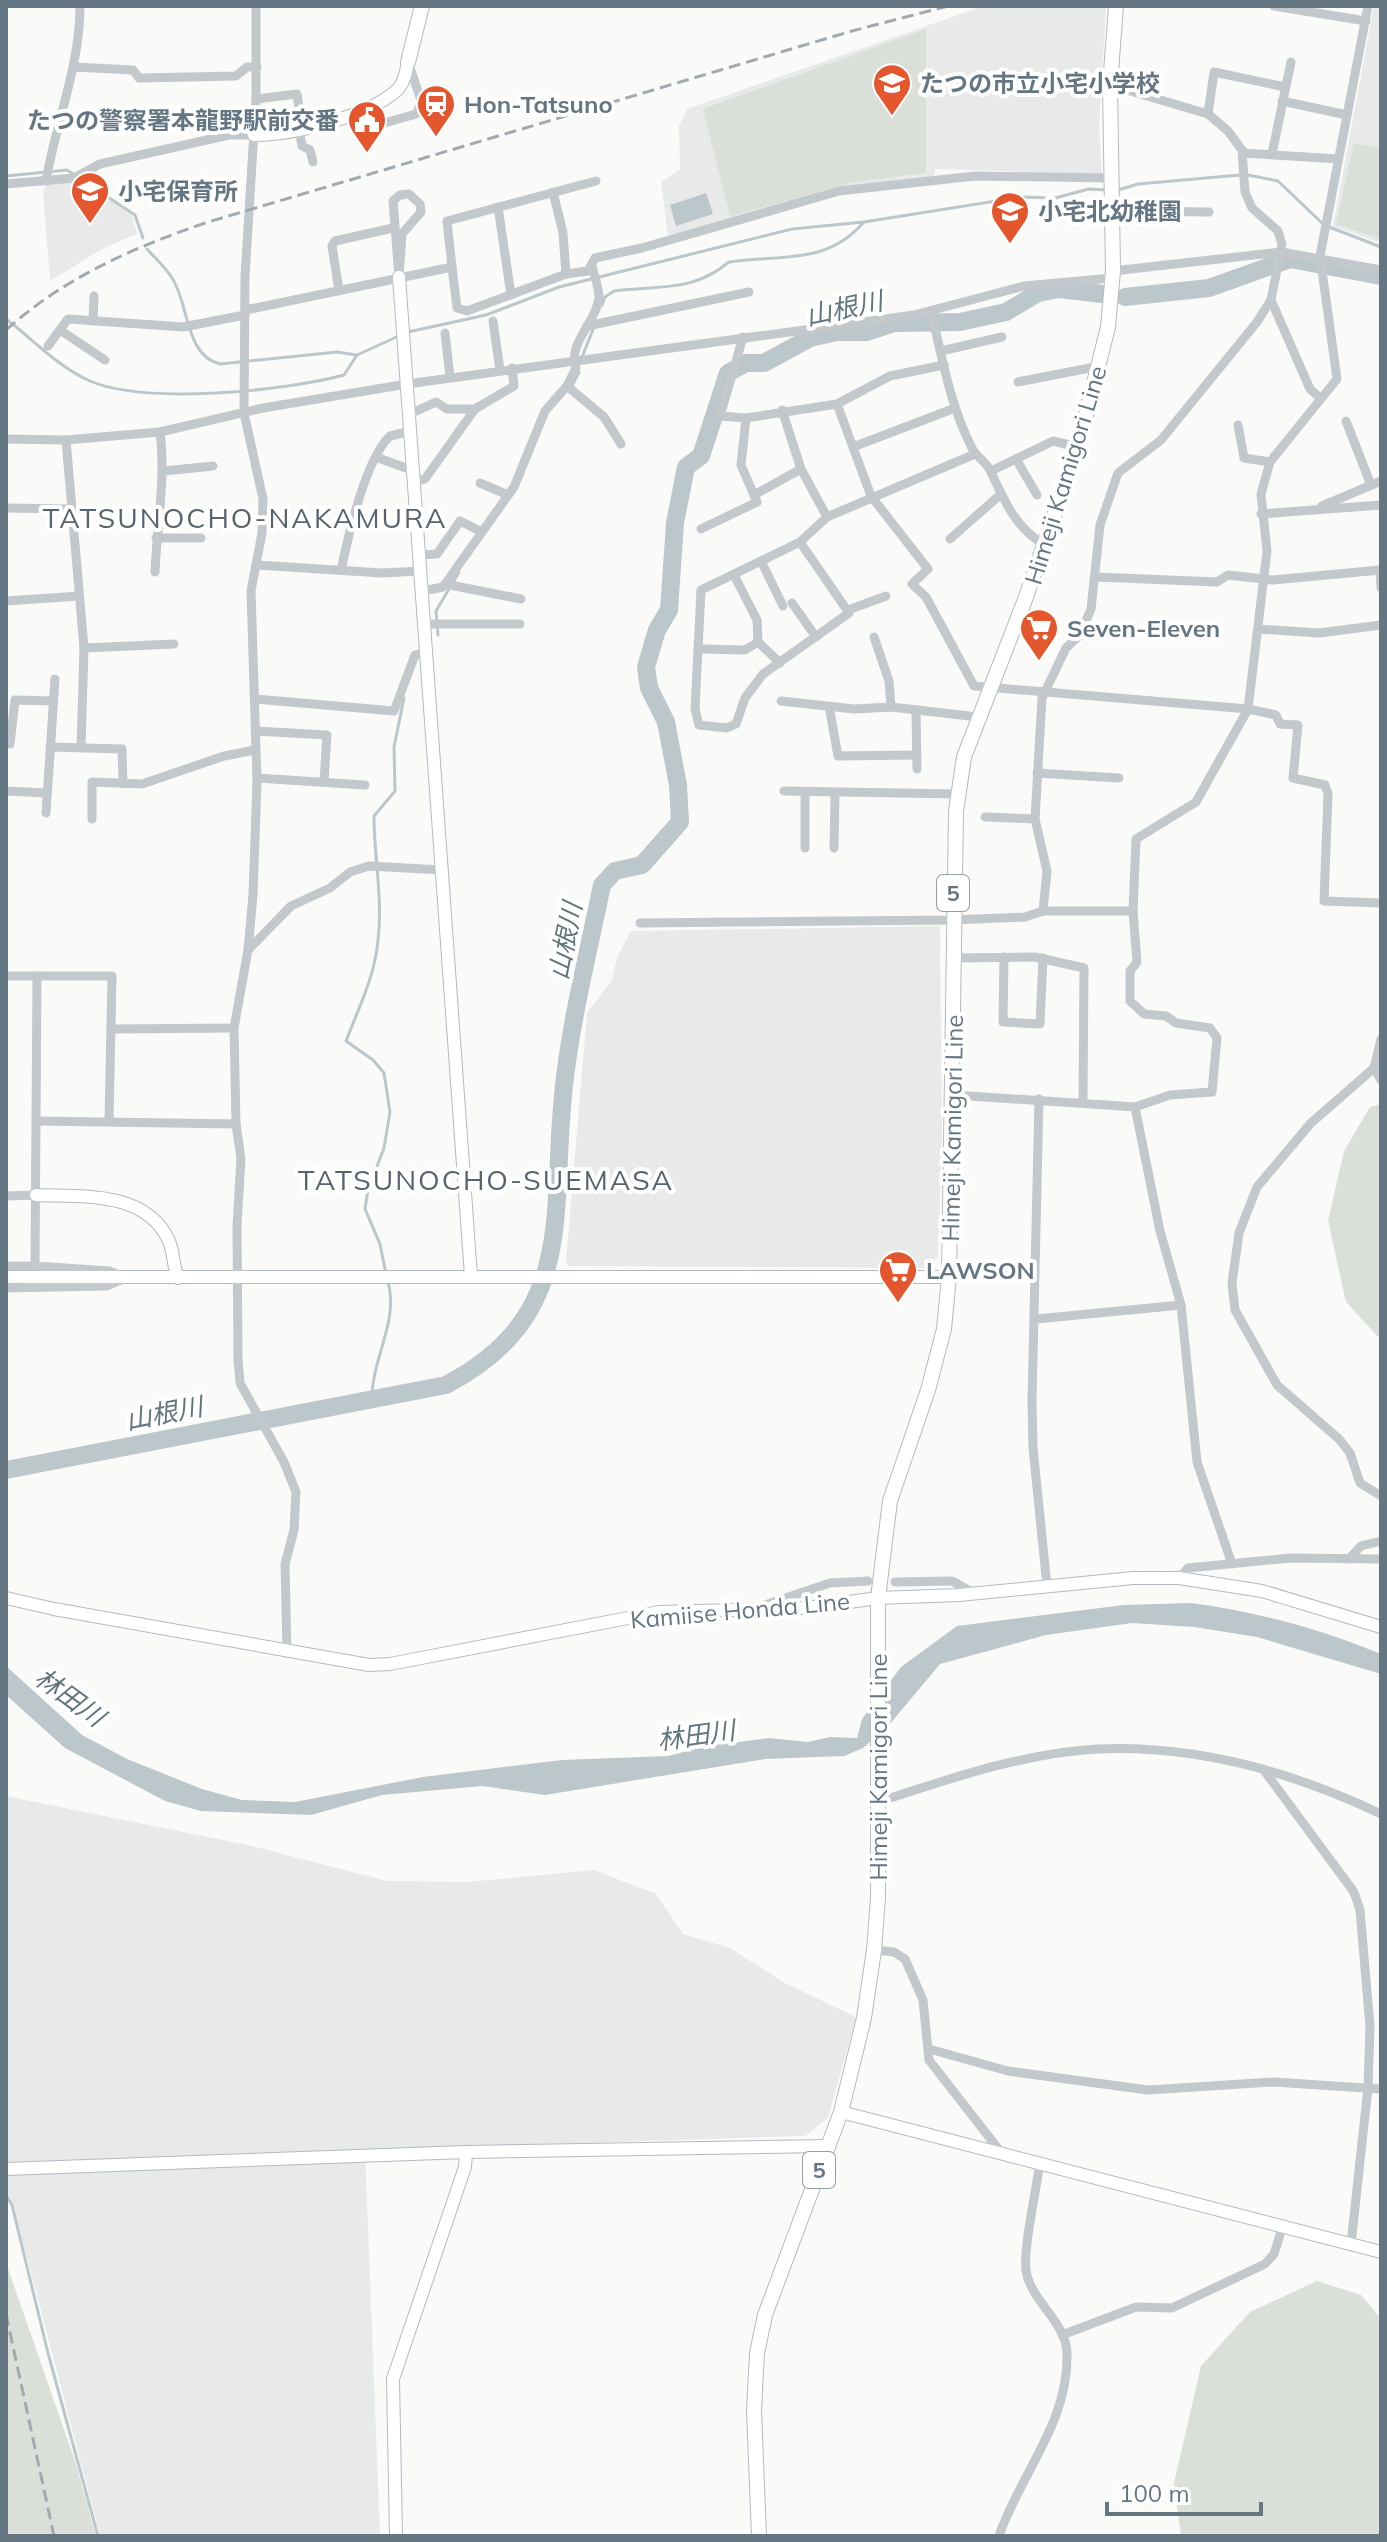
<svg xmlns="http://www.w3.org/2000/svg" width="1387" height="2542" font-family="Mulish,'Noto Sans JP',sans-serif">
<style>
.built{fill:#e8e9e9}
.green{fill:#dadfd7}
.water{fill:#bbc7cb}
.lines{fill:none;stroke-linecap:round;stroke-linejoin:round}
.stream{stroke:#bbc7cb;stroke-width:3}
.river{stroke:#bbc7cb;stroke-width:18}
.secondary-casing{stroke:#b3babf;stroke-width:14}
.primary-casing{stroke:#b5babe;stroke-width:16}
.street{stroke:#c3c8cc;stroke-width:9}
.secondary{stroke:#fff;stroke-width:12}
.primary{stroke:#fff;stroke-width:14}
.rail{stroke:#a2aab0;stroke-width:3;stroke-dasharray:12 6;stroke-linecap:butt}
.labels{text-anchor:middle;dominant-baseline:central;stroke-width:8;stroke-linejoin:round;paint-order:stroke}
.shield{fill:#fff;stroke:#939fa8;stroke-width:2}
.shield-label{font-size:22px;font-weight:bold;fill:#657683}
.poi-label{font-size:24px;font-weight:bold;fill:#657683;stroke:#fff;text-anchor:start}
.street-label{font-size:24px;fill:#657683;stroke:#fff}
.water-label{font-size:26px;font-style:italic;fill:#60757c;stroke:#fff}
.quarter-label{font-size:28px;letter-spacing:2px;fill:#57646e;stroke:#fff}
</style>
<rect width="100%" height="100%" fill="#fafaf8"/>
<g class="built">
<polygon points="984,6 1106,6 1099,128 1102,174 935,169 933,179 855,185 668,236 661,182 680,170 679,126 687,109"/>
<polygon points="1374,6 1381,6 1381,243 1333,226"/>
<polygon points="82,181 132,215 137,234 102,249 50,281 43,192 47,184"/>
<polygon points="940,926 942,1133 938,1257 928,1268 570,1266 566,1262 587,1013 612,980 617,958 631,931"/>
<polygon points="6,1796 252,1846 387,1881 467,1882 594,1870 656,1894 683,1934 730,1948 783,1982 856,2017 828,2118 805,2136 365,2150 380,2536 100,2536 13,2204 6,2190"/>
</g>
<g class="green">
<polygon points="926,29 926,173 854,182 730,216 703,109"/>
<polygon points="1354,143 1381,148 1381,239 1336,224"/>
<polygon points="1381,1104 1381,1340 1346,1302 1328,1221 1344,1151 1370,1107"/>
<polygon points="6,2263 75,2461 96,2536 6,2536"/>
<polygon points="1317,2281 1361,2295 1381,2319 1381,2536 1181,2536 1174,2483 1201,2366 1250,2312"/>
</g>
<g class="water">
<polygon points="706,193 713,214 676,226 670,205"/>
<path d="M1191,1603C1257,1612 1319,1628 1381,1654V1674L1257,1637L1194,1627L1132,1623L1046,1635L940,1664L889,1725L863,1748L844,1756L765,1759L545,1795L482,1786L382,1795L311,1815L201,1811L165,1801L65,1748L6,1695V1666L82,1735L127,1759L202,1789L242,1800L295,1802L423,1777L562,1760L668,1756L707,1746L769,1738L808,1742L830,1737L857,1738L862,1719L901,1667L957,1626L1124,1605Z"/>
</g>
<g class="lines">
<g class="stream">
<polyline points="1248,175 1278,181 1322,223"/>
<polyline points="6,176 67,170 135,215 143,238"/>
<polyline points="1118,190 1138,184 1240,175"/>
<polyline points="1329,227 1381,247"/>
<path d="M147,249C155,258 166,268 172,278C189,303 185,356 220,364L337,352L357,355"/>
<path d="M602,305L605,297L614,291C662,285 693,292 729,262C780,254 826,266 864,222"/>
<path d="M6,319C34,340 58,367 90,381C146,405 285,391 344,375L357,355L401,335"/>
<polyline points="408,332 486,315 559,287 792,229 864,222 1021,197 1055,198 1089,189 1106,190"/>
<polyline points="582,357 594,327"/>
<polyline points="572,386 579,372"/>
<polyline points="438,635 436,611 459,572"/>
<path d="M386,1274L380,1244L365,1209L368,1190L384,1148L390,1112L384,1073L373,1060L346,1041C359,1007 375,976 378,940C383,898 374,858 374,816L395,791L394,747L404,698"/>
<path d="M372,1398C372,1358 399,1321 388,1282"/>
<polyline points="6,2195 12,2205 48,2353 98,2536"/>
</g>
<g class="river">
<polyline points="1125,297 1209,288 1290,259 1381,276"/>
<path d="M6,1470L446,1385C583,1313 548,1206 565,1077C573,1012 589,949 602,885L615,871L642,865L680,822L678,785L666,722L649,688L646,667L657,630L669,610L675,523L686,467L701,456L728,373L746,363H764L810,338L837,332H867L894,323L960,322L1006,312L1038,293L1059,289L1102,294"/>
</g>
<defs>
<g id="secondary">
<path d="M254,135C293,135 366,117 396,91C404,84 406,72 408,62"/>
<polyline points="399,277 471,1276"/>
<path d="M36,1195C82,1197 146,1190 169,1241C174,1253 173,1266 178,1278"/>
<polyline points="6,1277 949,1277"/>
<polyline points="6,1598 54,1609 369,1665 390,1664 659,1612 806,1608 878,1598 959,1595 1133,1578 1179,1578 1262,1591 1381,1627"/>
<polyline points="841,2112 1381,2252"/>
<polyline points="6,2169 466,2152 828,2146"/>
<polyline points="396,2536 393,2379 465,2167 466,2152"/>
</g>
<g id="primary">
<polyline points="408,62 422,6"/>
<polyline points="759,2536 754,2410 757,2353 765,2315 841,2112 864,2018 874,1950 878,1898 878,1598 890,1501 928,1390 944,1329 949,1277 956,811 964,757 1026,597 1078,447 1108,327 1113,271 1110,85 1116,6"/>
</g>
</defs>
<use href="#secondary" class="secondary-casing"/>
<use href="#primary" class="primary-casing"/>
<g class="street">
<polyline points="256,6 256,99 245,276 244,413 263,499 262,533 251,591 257,781 253,895 248,950 234,1028 236,1124 241,1159 237,1225 238,1360 240,1383 284,1462 296,1492 294,1530 285,1564 287,1652"/>
<polyline points="1274,6 1366,21"/>
<polyline points="74,67 133,70 139,78 236,76 247,67 257,67"/>
<polyline points="256,99 297,94 302,128"/>
<polyline points="1282,101 1347,115"/>
<polyline points="358,113 367,128 416,114 422,103 408,62"/>
<polyline points="1208,114 1214,72 1285,87"/>
<polyline points="299,128 302,146 310,150 313,162"/>
<polyline points="1243,153 1338,159"/>
<polyline points="1272,154 1291,62"/>
<path d="M46,181C56,122 80,66 80,6"/>
<polyline points="6,184 74,178 100,164 229,135 254,135"/>
<polyline points="553,192 563,233 566,274"/>
<polygon points="409,194 420,204 421,212 402,234 399,277 393,201 400,195"/>
<polyline points="498,207 511,295"/>
<polyline points="1113,211 1209,212"/>
<polyline points="452,267 457,308 467,311 566,274 588,271 595,258 642,248 839,191 975,176 1110,178"/>
<polyline points="1113,271 1281,252 1381,270"/>
<polyline points="339,290 332,246 335,241 393,228"/>
<polyline points="1271,300 1310,389 1320,398"/>
<polyline points="246,310 452,267 447,221 596,181"/>
<path d="M931,311C942,356 950,406 972,448C976,457 987,462 991,472C1004,500 1016,529 1045,545"/>
<polyline points="93,321 94,296"/>
<polyline points="493,321 500,370"/>
<polyline points="587,326 749,292"/>
<polyline points="60,330 105,360"/>
<polyline points="445,333 450,377"/>
<polyline points="743,337 720,416 746,418 837,404 890,376 944,365"/>
<polyline points="48,346 68,319 183,327 245,315"/>
<polyline points="941,351 1002,337"/>
<polyline points="1018,382 1100,366"/>
<polyline points="567,386 604,417 621,444"/>
<polyline points="837,404 871,496 928,569 912,584 926,597 974,686 1248,709 1276,715 1280,724 1298,725 1293,778 1325,785 1328,794 1324,901 1381,903"/>
<polyline points="782,410 801,469 827,517 975,454"/>
<polyline points="410,414 436,402 447,409 475,409"/>
<polyline points="746,418 741,465 754,495 801,469"/>
<polyline points="1346,421 1371,485"/>
<polyline points="1238,425 1244,458 1270,462"/>
<polyline points="6,439 66,440 160,432 263,408 407,384 914,315 1024,286 1112,278"/>
<polyline points="66,440 84,648 81,748"/>
<polyline points="853,447 955,408"/>
<polyline points="376,457 414,471"/>
<polyline points="1016,459 1037,495"/>
<polyline points="164,471 213,466"/>
<polyline points="991,471 1053,441 1078,447"/>
<polyline points="415,482 425,479 475,409 514,386 512,368"/>
<polyline points="480,483 508,495"/>
<polyline points="1322,506 1381,481"/>
<polyline points="6,508 72,509"/>
<polyline points="1261,514 1381,505"/>
<polyline points="701,529 757,502 754,495"/>
<polyline points="156,538 201,538"/>
<polyline points="950,539 1001,494"/>
<polyline points="800,542 849,613 763,674 745,698 736,724 727,728 699,725 695,709 701,590 800,542 827,517"/>
<polyline points="420,555 437,554 460,521 480,531"/>
<polyline points="761,561 783,606"/>
<polyline points="257,565 382,573 421,571"/>
<path d="M341,570C348,537 366,458 390,436L411,431"/>
<path d="M155,572C157,525 166,478 160,432"/>
<polyline points="734,575 757,620 758,642 780,663"/>
<polyline points="1096,577 1217,582 1228,575 1273,580 1380,570 1381,588"/>
<polyline points="445,584 521,599"/>
<path d="M423,591L443,587L514,487L545,411L567,386L576,368C567,343 597,322 599,297C599,288 594,275 592,266"/>
<polyline points="6,601 79,596"/>
<polyline points="792,603 816,637"/>
<polyline points="848,610 886,596"/>
<polyline points="425,624 520,624"/>
<polyline points="1258,629 1319,633 1381,625"/>
<polyline points="874,637 889,681 891,707"/>
<polyline points="84,648 174,644"/>
<polyline points="700,649 745,650 758,642"/>
<polyline points="255,699 394,711 415,655 427,653"/>
<polyline points="781,701 854,709 891,707 978,717"/>
<polyline points="829,706 838,756 916,755"/>
<polyline points="916,710 917,769"/>
<polyline points="255,731 327,735 324,782"/>
<polyline points="6,744 10,744 15,700 53,701"/>
<polyline points="50,747 122,749 123,784"/>
<polyline points="1037,773 1119,778"/>
<polyline points="257,778 365,785"/>
<polyline points="6,791 47,793"/>
<polyline points="784,791 958,794"/>
<polyline points="805,794 805,848"/>
<polyline points="46,813 55,679"/>
<polyline points="985,817 1035,819"/>
<polyline points="92,819 92,782 142,784 224,756 255,750"/>
<polyline points="834,848 835,795"/>
<polyline points="1043,911 1047,871 1035,819 1042,698 1066,648 1080,635 1091,609 1100,525 1118,473 1161,440 1257,322 1271,300 1282,244 1278,231 1252,208 1245,192 1242,150 1228,131 1208,114 1110,85"/>
<polyline points="640,923 953,920 1025,917 1043,911 1133,911"/>
<polyline points="248,950 291,906 330,888 350,872 369,866 442,870"/>
<polyline points="1004,957 1003,1022 1040,1024 1043,958"/>
<polyline points="953,958 1035,957 1084,968 1083,1102"/>
<polyline points="6,976 112,976 109,1121"/>
<polyline points="111,1029 234,1028"/>
<polyline points="1381,1039 1374,1068 1311,1123 1257,1187 1239,1233 1232,1283 1235,1310 1277,1385 1339,1439 1350,1453 1360,1483 1381,1496"/>
<polyline points="1374,1068 1381,1080"/>
<polyline points="954,1095 1135,1107 1170,1095 1212,1092 1217,1038 1210,1028 1176,1023 1166,1016 1144,1014 1130,1001 1130,971 1137,962 1133,911 1136,839 1196,802 1248,709 1267,551 1261,494 1270,462 1337,379 1320,256 1368,6"/>
<polyline points="1039,1099 1032,1401 1033,1448 1047,1586"/>
<polyline points="1135,1107 1160,1231 1181,1305 1197,1462 1232,1564"/>
<polyline points="36,1121 236,1124"/>
<polyline points="6,1196 36,1195"/>
<polyline points="6,1266 35,1266"/>
<polyline points="6,1288 106,1286 126,1278 110,1271 35,1266 37,976"/>
<polyline points="1036,1319 1181,1305"/>
<polyline points="1349,1559 1361,1546 1381,1541"/>
<polyline points="1179,1578 1188,1568 1290,1558 1381,1559"/>
<polyline points="895,1582 952,1581 974,1593"/>
<polyline points="762,1606 830,1583 868,1581"/>
<polyline points="1263,1769 1354,1892 1360,1910 1370,2027 1368,2088 1351,2244"/>
<path d="M878,1802C949,1779 1023,1753 1098,1749C1196,1745 1293,1772 1381,1814"/>
<polyline points="874,1950 894,1952 905,1959 923,2000 929,2060 1000,2151"/>
<polyline points="929,2049 1008,2071 1148,2090 1273,2082 1381,2089"/>
<polyline points="1062,2335 1136,2307 1172,2308 1265,2264 1274,2254 1283,2225"/>
<path d="M999,2536C1020,2474 1069,2423 1067,2353C1066,2322 1031,2301 1026,2271C1023,2247 1037,2188 1040,2161"/>
</g>
<use href="#secondary" class="secondary"/>
<use href="#primary" class="primary"/>
<g class="rail">
<path d="M6,330C64,278 132,248 205,223L852,31L948,6"/>
<polyline points="6,2314 54,2536"/>
</g>
</g>
<defs>
<symbol id="school-pin" viewBox="-11 -11 22 30"><path d="M0 17L-7.5 6A9.5 9.5 0 1 1 7.5 6Z" fill="#e4572e" stroke="#fff"/><path d="M0-5L7-2L0 1L-7-2ZM-4 1L0 2.5L4 1V4Q0 6-4 4Z" fill="#fff"/></symbol>
<symbol id="station-pin" viewBox="-11 -11 22 30"><path d="M0 17L-7.5 6A9.5 9.5 0 1 1 7.5 6Z" fill="#e4572e" stroke="#fff"/><path d="M-3-6H3Q5-6 5-4V2Q5 4 3 4L4.5 6H3L1.5 4h-3L-3 6H-4.5L-3 4Q-5 4-5 2V-4Q-5-6-3-6ZM-3.5-4v3h7v-3ZM-3.5 1v1.5H-2V1ZM2 1v1.5H3.5V1Z" fill="#fff"/></symbol>
<symbol id="civic-pin" viewBox="-11 -11 22 30"><path d="M0 17L-7.5 6A9.5 9.5 0 1 1 7.5 6Z" fill="#e4572e" stroke="#fff"/><path d="M-.6-6.5H3V-4.5H.6V-3L4-1V1h2V6H-6V1h2V-1L-.6-3ZM-1.2 2.5V6h2.4V2.5Z" fill="#fff"/></symbol>
<symbol id="supermarket-pin" viewBox="-11 -11 22 30"><path d="M0 17L-7.5 6A9.5 9.5 0 1 1 7.5 6Z" fill="#e4572e" stroke="#fff"/><path d="M-6-5.5h2.5l.6 2H6L4.5 2H-2.5L-4.4-4H-6ZM-1.5 3.2a1.3 1.3 0 1 0 .1 0ZM3 3.2a1.3 1.3 0 1 0 .1 0Z" fill="#fff"/></symbol>
</defs>
<g fill-rule="evenodd">
<use href="#school-pin" x="870" y="61" width="44" height="60"/>
<use href="#station-pin" x="414" y="82" width="44" height="60"/>
<use href="#civic-pin" x="345" y="98" width="44" height="60"/>
<use href="#school-pin" x="68" y="169" width="44" height="60"/>
<use href="#school-pin" x="988" y="189" width="44" height="60"/>
<use href="#supermarket-pin" x="1017" y="606" width="44" height="60"/>
<use href="#supermarket-pin" x="876" y="1248" width="44" height="60"/>
</g>
<g class="labels">
<g class="shield">
<rect x="937" y="875" width="32" height="36" rx="6"/>
<rect x="803" y="2152" width="32" height="36" rx="6"/>
</g>
<g class="shield-label">
<text x="953" y="893">5</text>
<text x="819" y="2170">5</text>
</g>
<g class="poi-label">
<text x="920" y="83">たつの市立小宅小学校</text>
<text x="464" y="104">Hon-Tatsuno</text>
<text x="339" y="120" text-anchor="end">たつの警察署本龍野駅前交番</text>
<text x="118" y="191">小宅保育所</text>
<text x="1038" y="211">小宅北幼稚園</text>
<text x="1067" y="628">Seven-Eleven</text>
<text x="926" y="1270">LAWSON</text>
</g>
<g class="street-label">
<text transform="translate(1065 475) rotate(-73)">Himeji Kamigori Line</text>
<text transform="translate(952 1128) rotate(-89)">Himeji Kamigori Line</text>
<text transform="translate(740 1610) rotate(-5)">Kamiise Honda Line</text>
<text transform="translate(878 1767) rotate(-90)">Himeji Kamigori Line</text>
</g>
<g class="water-label">
<text transform="translate(844 308) rotate(-12)">山根川</text>
<text transform="translate(565 941) rotate(-79)">山根川</text>
<text transform="translate(164 1413) rotate(-11)">山根川</text>
<text transform="translate(70 1697) rotate(36)">林田川</text>
<text transform="translate(696 1735) rotate(-8)">林田川</text>
</g>
<g class="quarter-label">
<text x="245" y="517">TATSUNOCHO-NAKAMURA</text>
<text x="486" y="1179">TATSUNOCHO-SUEMASA</text>
</g>
</g>
<rect width="1387" height="2542" fill="none" stroke="#657683" stroke-width="16"/>
<path d="M1107 2502v12h154v-12" fill="none" stroke="#657683" stroke-width="4"/>
<text x="1119" y="2502" font-size="24" fill="#657683" stroke="#ffffff" stroke-width="6" paint-order="stroke">100 m</text>
</svg>
